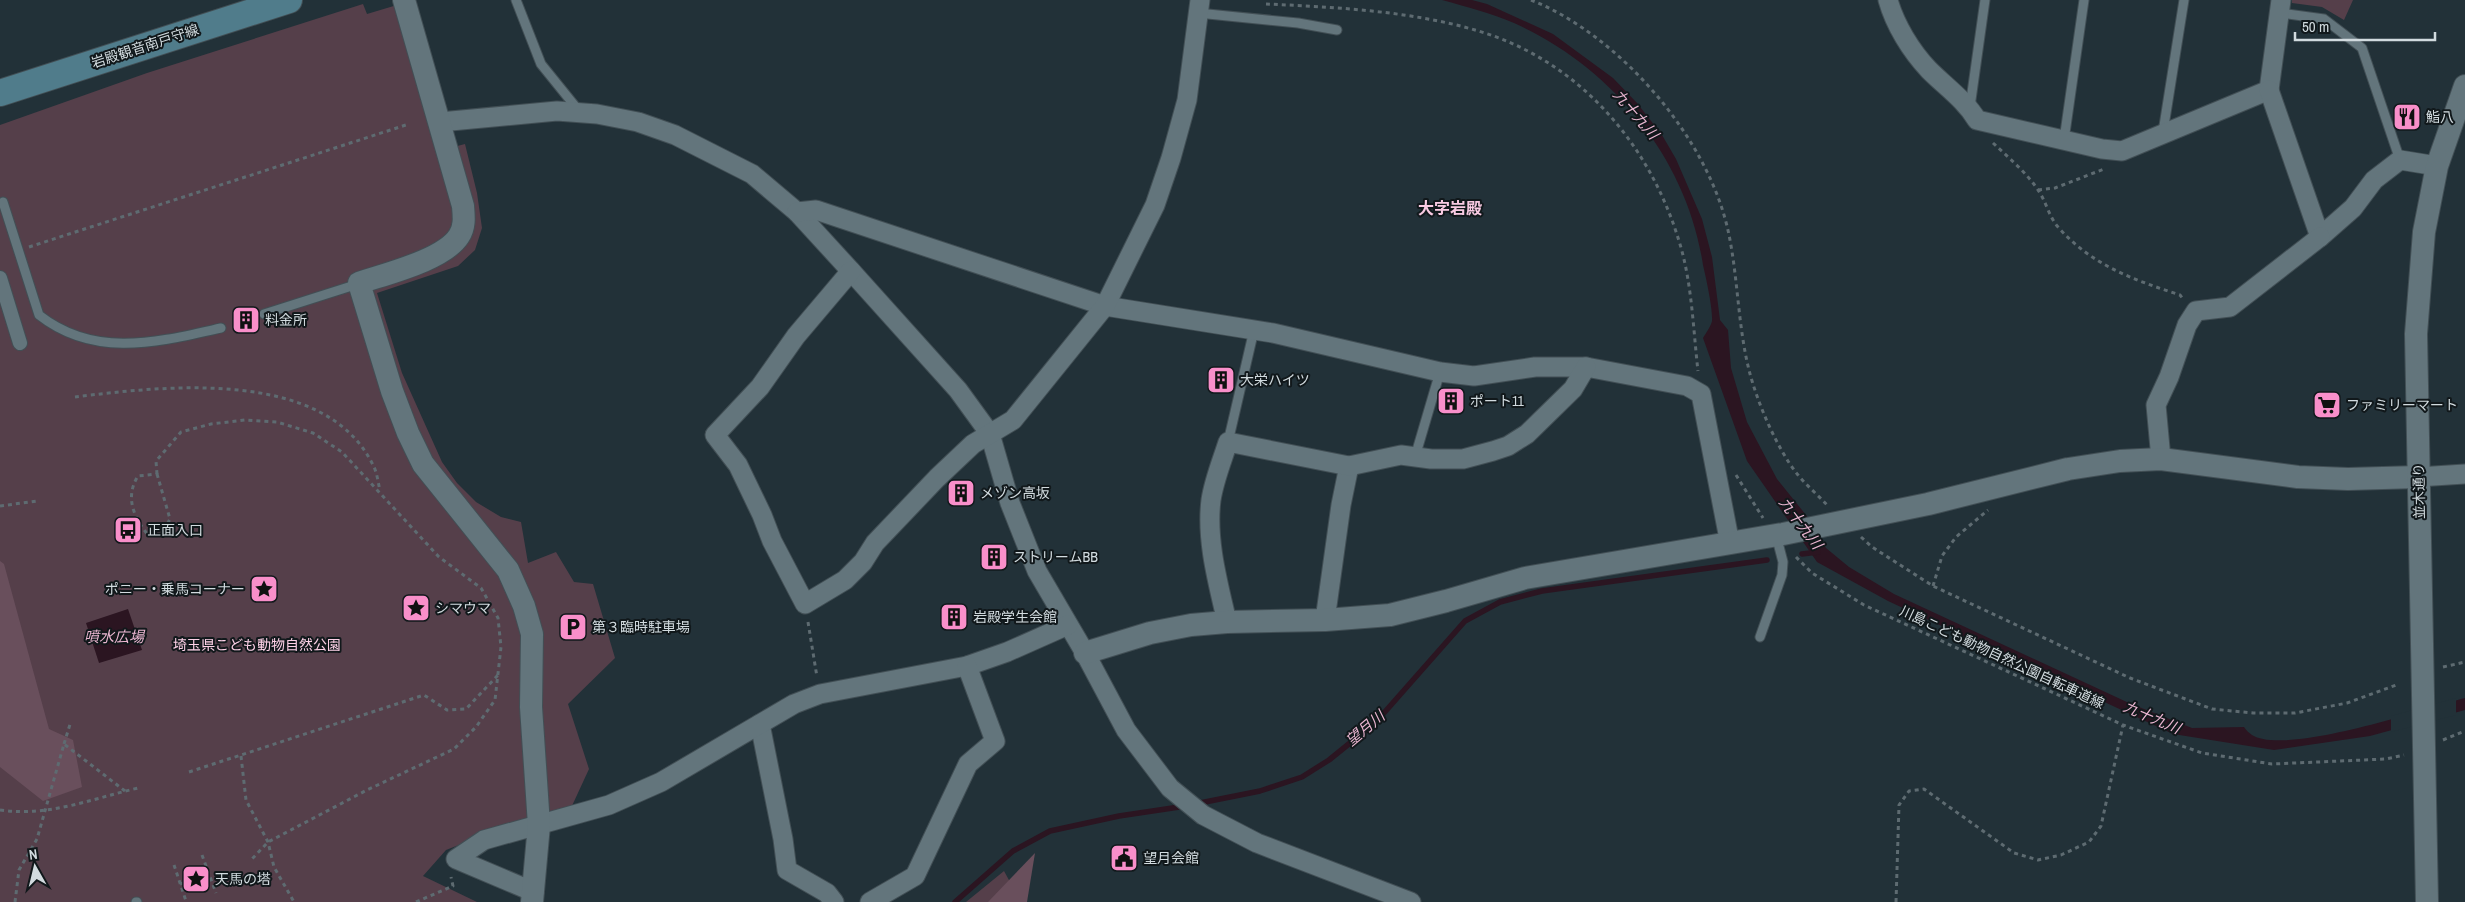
<svg xmlns="http://www.w3.org/2000/svg" width="2465" height="902" font-family="'Archivo Narrow','Noto Sans JP',sans-serif">
<style>
.green{fill:#553f4a}
.forest{fill:#694f5c}
.water{fill:#2b1521}
.pier{fill:#223138}
.lines{fill:none;stroke-linecap:round;stroke-linejoin:round}
.stream{stroke:#2b1521;stroke-width:5.5}
.service-casing{stroke:#424f55;stroke-width:11}
.pedestrian-casing{stroke:#424f55;stroke-width:16}
.minor-casing{stroke:#424f55;stroke-width:21}
.tertiary-casing{stroke:#424f55;stroke-width:24}
.secondary-casing{stroke:#424f55;stroke-width:28}
.path{stroke:#5e6b71;stroke-width:3;stroke-dasharray:4 4;stroke-linecap:butt}
.service{stroke:#63757c;stroke-width:9}
.pedestrian{stroke:#63757c;stroke-width:14}
.minor{stroke:#63757c;stroke-width:19}
.tertiary{stroke:#63757c;stroke-width:22}
.secondary{stroke:#507c8b;stroke-width:26}
.labels{text-anchor:middle;dominant-baseline:central;stroke-width:4;stroke-linejoin:round;paint-order:stroke}
.street-label{font-size:14px;fill:#d2dbdf;stroke:#11181b}
.poi-label{font-size:14px;fill:#d2dbdf;stroke:#11181b;text-anchor:start}
.park-label{font-size:14px;fill:#fdd1e7;stroke:#11181b}
.water-label{font-size:15px;font-style:italic;fill:#ebb6d1;stroke:#11181b}
.quarter-label{font-size:16px;font-weight:bold;fill:#f8cae2;stroke:#11181b}
</style>
<rect width="100%" height="100%" fill="#223138"/>
<g class="green">
<polygon points="2292,0 2353,0 2344,20 2322,7 2292,3"/>
<polygon points="363,4 367,14 397,5 442,150 465,144 477,193 482,228 475,250 458,266 377,293 402,373 442,462 457,483 476,502 501,517 521,522 528,563 556,552 574,582 593,584 615,658 568,704 589,769 571,808 502,828 446,850 423,876 477,902 0,902 0,125 147,73"/>
<polygon points="1004,871 1020,900 1023,902 966,902"/>
</g>
<g class="forest">
<polygon points="0,561 4,564 49,729 73,740 82,787 43,801 0,767"/>
<polygon points="1035,853 1027,902 988,902"/>
</g>
<g class="water">
<path d="M1442,0H1472L1487,4L1553,34L1613,78L1637,103L1662,135L1676,159L1702,219L1712,257L1720,320L1728,330L1731,368L1747,422L1777,479L1806,515L1826,548L1849,567L1894,594L2129,703L2192,728L2244,727C2246,730 2249,733 2252,735C2285,756 2425,709 2465,698V710L2370,736L2274,750L2173,734L1888,601L1817,562L1747,461L1703,338C1706,333 1711,326 1712,321C1713,309 1706,278 1703,265C1687,158 1612,67 1514,23C1491,13 1467,7 1442,0Z"/>
<polygon points="128,609 142,650 99,663 86,623"/>
</g>
<polygon class="pier" points="2456,698 2456,715 2391,732 2391,716"/>
<g class="lines">
<g class="stream">
<polyline points="1802,554 1818,552"/>
<polyline points="1195,804 1260,791 1302,777 1329,760 1376,722 1465,621 1500,602 1542,591 1767,560"/>
<polyline points="955,902 1013,851 1050,831 1119,816 1186,806"/>
</g>
<defs>
<g id="service">
<polyline points="516,0 541,64 579,111"/>
<polyline points="1198,13 1298,23 1337,30"/>
<polyline points="2280,13 2324,19 2362,48 2400,160"/>
<polyline points="1970,107 1985,0"/>
<polyline points="2163,132 2184,0"/>
<polyline points="2064,140 2084,0"/>
<path d="M3,202L39,315C95,359 158,342 221,328"/>
<polyline points="264,314 358,284"/>
<polyline points="1228,442 1254,330"/>
<polyline points="1415,457 1440,372"/>
<polyline points="1760,637 1782,575 1783,562 1776,535"/>
<polyline points="136,902 137,902"/>
</g>
<polyline id="pedestrian" points="0,278 20,343"/>
<g id="minor">
<path d="M1888,0C1895,25 1911,51 1929,70C1946,87 1965,100 1977,120L2102,149L2122,151L2269,90L2281,0"/>
<polyline points="2269,90 2320,237 2353,208 2374,180 2400,160 2437,166"/>
<polyline points="440,122 557,111 597,114 638,122 675,135 752,174 797,212 851,271 958,390 990,434 1010,503 1037,571 1085,653 1126,730 1170,788 1203,815 1257,843 1411,902"/>
<polyline points="797,212 816,210 1105,306 1273,333 1440,372 1474,376 1535,367 1586,367 1687,386 1701,394 1730,544"/>
<polyline points="851,271 796,336 760,387 715,435 738,465 762,515 772,541 805,604 845,580 863,562 875,543 937,478 973,444 1013,420 1105,306 1155,205 1171,158 1187,100 1200,0"/>
<polyline points="2161,459 2156,405 2169,377 2187,325 2196,311 2230,307 2320,237"/>
<polyline points="2418,477 2465,474"/>
<polyline points="1325,620 1341,505 1349,466"/>
<path d="M1227,622C1218,583 1206,540 1211,500C1214,480 1222,461 1228,442L1349,466L1401,455L1431,459H1463L1493,451L1508,446L1527,434L1573,389L1586,367"/>
<polyline points="760,724 783,839 787,870 827,893 834,902"/>
<polyline points="534,892 456,859 484,840 609,805 661,782 794,704 820,694 967,666 1007,652 1068,625"/>
<polyline points="870,902 915,876 968,764 995,741 967,666"/>
</g>
<g id="tertiary">
<path d="M404,0L463,206C464,217 465,227 459,236C444,260 385,274 359,283L392,391L408,433L423,464L508,570L524,606L532,634L531,707L539,825L532,902"/>
<polyline points="1085,653 1150,633 1191,625 1227,622 1325,620 1390,615 1446,601 1525,578 1783,534 1928,504 2068,469 2120,461 2161,459 2298,477 2348,479 2418,477"/>
<polyline points="2427,902 2416,334 2424,232 2437,166 2465,86"/>
</g>
<polyline id="secondary" points="0,93 289,0"/>
</defs>
<use href="#service" class="service-casing"/>
<use href="#pedestrian" class="pedestrian-casing"/>
<use href="#minor" class="minor-casing"/>
<use href="#tertiary" class="tertiary-casing"/>
<use href="#secondary" class="secondary-casing"/>
<g class="path">
<path d="M1531,0C1621,36 1710,140 1729,235C1738,279 1738,326 1749,370C1757,402 1777,449 1798,475C1807,486 1818,495 1827,505"/>
<path d="M1266,4C1334,7 1410,11 1475,30C1577,59 1649,142 1679,241C1692,282 1693,328 1698,371"/>
<path d="M1993,143C2009,158 2026,172 2038,190C2046,201 2049,217 2058,227C2091,265 2134,280 2180,295L2183,299"/>
<polyline points="2038,190 2055,188 2104,169"/>
<polyline points="29,247 409,124"/>
<path d="M75,397C164,386 325,367 373,465C377,472 378,482 380,491"/>
<polyline points="157,474 156,461 181,432 211,424 245,420 277,422 313,433 342,452 439,557 481,588 498,618 501,647 495,700 476,727 454,749 367,790 268,842 252,859"/>
<path d="M157,474L170,519L162,534L148,535C133,516 125,497 138,476Z"/>
<polyline points="1736,475 1763,518"/>
<polyline points="0,506 37,501"/>
<polyline points="1861,537 1872,547 1933,586 2130,678 2212,709 2253,713 2295,713 2347,703 2399,684"/>
<polyline points="1796,557 1812,573 1864,605 2123,725 2202,753 2272,764 2386,759 2404,755"/>
<polyline points="1933,586 1942,556 1956,537 1988,510"/>
<polyline points="808,622 817,677"/>
<polyline points="2443,667 2465,662"/>
<polyline points="2443,740 2465,731"/>
<polyline points="64,744 71,721"/>
<polyline points="241,756 246,800 268,842 274,867 294,902"/>
<polyline points="189,772 424,695 447,710 466,709 499,674"/>
<path d="M0,810C49,817 91,799 138,788"/>
<polyline points="202,855 216,893"/>
<polyline points="174,865 186,901"/>
<polyline points="180,884 209,874"/>
<polyline points="15,902 19,870 37,839 64,744 125,791"/>
<polyline points="416,902 453,886 451,877"/>
<polyline points="1896,902 1899,805 1909,791 1924,789 2014,853 2038,860 2061,855 2089,842 2101,826 2123,725"/>
</g>
<use href="#service" class="service"/>
<use href="#pedestrian" class="pedestrian"/>
<use href="#minor" class="minor"/>
<use href="#tertiary" class="tertiary"/>
<use href="#secondary" class="secondary"/>
</g>
<defs>
<symbol id="restaurant-square" viewBox="-11 -11 22 22"><rect x="-9" y="-9" width="18" height="18" rx="4" fill="#f98fca" stroke="#11181b"/><path d="M-5-6h1v4h1v-4h1v4h1v-4h1v5L-1.5 .5V6h-2V.5L-5-1ZM5-6V6H3V1.5H1.5Q1.5-4 5-6Z" fill="#111"/></symbol>
<symbol id="building-square" viewBox="-11 -11 22 22"><rect x="-9" y="-9" width="18" height="18" rx="4" fill="#f98fca" stroke="#11181b"/><path d="M-4-6H4V6H1V3H-1V6H-4ZM-2.5-4.3h1.7v1.8h-1.7ZM.8-4.3h1.7v1.8H.8ZM-2.5-1h1.7V.8h-1.7ZM.8-1h1.7V.8H.8Z" fill="#111"/></symbol>
<symbol id="supermarket-square" viewBox="-11 -11 22 22"><rect x="-9" y="-9" width="18" height="18" rx="4" fill="#f98fca" stroke="#11181b"/><path d="M-6-5.5h2.5l.6 2H6L4.5 2H-2.5L-4.4-4H-6ZM-1.5 3.2a1.3 1.3 0 1 0 .1 0ZM3 3.2a1.3 1.3 0 1 0 .1 0Z" fill="#111"/></symbol>
<symbol id="bus-square" viewBox="-11 -11 22 22"><rect x="-9" y="-9" width="18" height="18" rx="4" fill="#f98fca" stroke="#11181b"/><path d="M-5-6H5V4H4V6H2V4H-2V6H-4V4H-5ZM-3.5-4V0h7V-4ZM-3.5 1.2v1.5H-2V1.2ZM2 1.2v1.5H3.5V1.2Z" fill="#111"/></symbol>
<symbol id="sight-square" viewBox="-11 -11 22 22"><rect x="-9" y="-9" width="18" height="18" rx="4" fill="#f98fca" stroke="#11181b"/><path d="M0-6L1.8-2.2L6-1.7L2.9 1.2L3.7 5.4L0 3.3L-3.7 5.4L-2.9 1.2L-6-1.7L-1.8-2.2Z" fill="#111"/></symbol>
<symbol id="parking-square" viewBox="-11 -11 22 22"><rect x="-9" y="-9" width="18" height="18" rx="4" fill="#f98fca" stroke="#11181b"/><path d="M-3.5-5.5H1a3.5 3.5 0 0 1 0 7H-1V5.5H-3.5ZM-1-3.4V-.6H.8a1.4 1.4 0 0 0 0-2.8Z" fill="#111"/></symbol>
<symbol id="civic-square" viewBox="-11 -11 22 22"><rect x="-9" y="-9" width="18" height="18" rx="4" fill="#f98fca" stroke="#11181b"/><path d="M-.6-6.5H3V-4.5H.6V-3L4-1V1h2V6H-6V1h2V-1L-.6-3ZM-1.2 2.5V6h2.4V2.5Z" fill="#111"/></symbol>
</defs>
<g fill-rule="evenodd">
<use href="#restaurant-square" x="2391" y="101" width="32" height="32"/>
<use href="#building-square" x="230" y="304" width="32" height="32"/>
<use href="#building-square" x="1205" y="364" width="32" height="32"/>
<use href="#building-square" x="1435" y="385" width="32" height="32"/>
<use href="#supermarket-square" x="2311" y="389" width="32" height="32"/>
<use href="#building-square" x="945" y="477" width="32" height="32"/>
<use href="#bus-square" x="112" y="514" width="32" height="32"/>
<use href="#building-square" x="978" y="541" width="32" height="32"/>
<use href="#sight-square" x="248" y="573" width="32" height="32"/>
<use href="#sight-square" x="400" y="592" width="32" height="32"/>
<use href="#building-square" x="938" y="601" width="32" height="32"/>
<use href="#parking-square" x="557" y="611" width="32" height="32"/>
<use href="#civic-square" x="1108" y="842" width="32" height="32"/>
<use href="#sight-square" x="180" y="863" width="32" height="32"/>
</g>
<g class="labels">
<g class="street-label">
<text transform="translate(145 46) rotate(-18)">岩殿観音南戸守線</text>
<text transform="translate(2419 491) rotate(-91)">並木通り</text>
<text transform="translate(2002 657) rotate(25)">川島こども動物自然公園自転車道線</text>
</g>
<g class="poi-label">
<text x="2426" y="117">鮨八</text>
<text x="265" y="320">料金所</text>
<text x="1240" y="380">大栄ハイツ</text>
<text x="1470" y="401">ポート11</text>
<text x="2346" y="405">ファミリーマート</text>
<text x="980" y="493">メゾン高坂</text>
<text x="147" y="530">正面入口</text>
<text x="1013" y="557">ストリームBB</text>
<text x="245" y="589" text-anchor="end">ポニー・乗馬コーナー</text>
<text x="435" y="608">シマウマ</text>
<text x="973" y="617">岩殿学生会館</text>
<text x="592" y="627">第３臨時駐車場</text>
<text x="1143" y="858">望月会館</text>
<text x="215" y="879">天馬の塔</text>
</g>
<g class="park-label">
<text x="257" y="645">埼玉県こども動物自然公園</text>
</g>
<g class="water-label">
<text transform="translate(1636 114) rotate(49)">九十九川</text>
<text transform="translate(1801 523) rotate(53)">九十九川</text>
<text x="114" y="636">噴水広場</text>
<text transform="translate(2152 717) rotate(23)">九十九川</text>
<text transform="translate(1365 728) rotate(-40)">望月川</text>
</g>
<g class="quarter-label">
<text x="1450" y="208">大字岩殿</text>
</g>
</g>
<g transform="translate(35 867) rotate(352)" stroke="#11181b" stroke-width="4" paint-order="stroke">
<path d="M0-4L9 19L0 12L-9 19Z" fill="#d2dbdf"/>
<text y="-8" font-size="14" font-weight="bold" text-anchor="middle" fill="#d2dbdf">N</text>
</g>
<path d="M2295 32v8h140v-8" fill="none" stroke="#d2dbdf" stroke-width="2.5"/>
<text x="2302" y="32" font-size="15" fill="#d2dbdf" stroke="#11181b" stroke-width="4" paint-order="stroke">50 m</text>
</svg>
